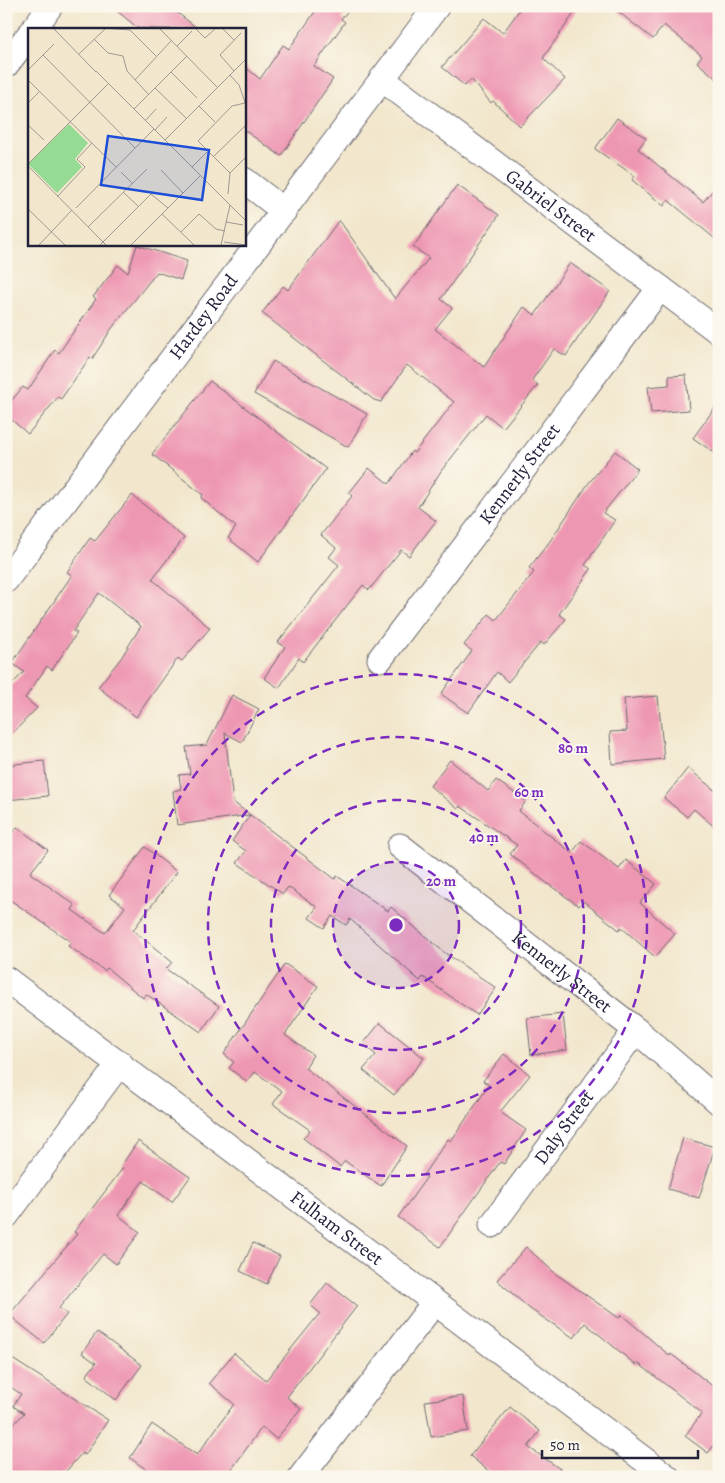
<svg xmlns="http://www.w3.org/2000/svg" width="725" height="1483" font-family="Alegreya,serif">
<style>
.building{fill:#ee97b2}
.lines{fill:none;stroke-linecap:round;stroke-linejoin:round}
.minor-casing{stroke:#6b676e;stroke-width:27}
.minor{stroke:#fff;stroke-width:25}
.ring{fill:none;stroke:#7b2cbf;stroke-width:2.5;stroke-dasharray:9 6}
.labels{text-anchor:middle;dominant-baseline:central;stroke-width:4;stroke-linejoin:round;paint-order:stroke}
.street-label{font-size:19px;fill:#22223b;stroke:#fbf7ec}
.inset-road{fill:none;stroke:#9f9893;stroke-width:1}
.view{fill:#1d4ed8;fill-opacity:0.15;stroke:#1d4ed8;stroke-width:2.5}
.inset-edge{fill:none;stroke:#22223b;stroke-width:2.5}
.centre{fill:#7b2cbf;stroke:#fbf7ec;stroke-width:2.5}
.ring-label{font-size:15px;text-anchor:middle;font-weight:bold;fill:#7b2cbf;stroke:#fbf7ec;stroke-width:4;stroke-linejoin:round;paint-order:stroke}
</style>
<rect width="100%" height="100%" fill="#fbf7ec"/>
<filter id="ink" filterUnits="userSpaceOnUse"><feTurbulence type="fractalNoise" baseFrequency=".02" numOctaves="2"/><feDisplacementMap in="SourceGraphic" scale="10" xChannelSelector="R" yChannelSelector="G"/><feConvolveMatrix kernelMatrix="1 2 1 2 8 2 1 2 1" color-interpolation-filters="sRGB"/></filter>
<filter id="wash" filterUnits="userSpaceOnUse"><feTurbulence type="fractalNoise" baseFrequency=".0096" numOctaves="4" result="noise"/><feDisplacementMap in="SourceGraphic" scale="20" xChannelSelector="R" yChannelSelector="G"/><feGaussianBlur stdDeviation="1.12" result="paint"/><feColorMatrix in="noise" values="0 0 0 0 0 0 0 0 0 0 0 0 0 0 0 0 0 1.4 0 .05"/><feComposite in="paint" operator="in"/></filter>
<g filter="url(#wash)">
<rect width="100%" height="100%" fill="#f2e7cd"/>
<g id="blocks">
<g class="building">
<polygon points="111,6 169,6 198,29 139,29"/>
<polygon points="319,6 352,6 341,19 345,22 314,66 333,79 281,156 244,130 244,66 260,79 283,45 289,49"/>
<polygon points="522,6 579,6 543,58 565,79 520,126 493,101 491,103 471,79 465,86 442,67 484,18 503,33"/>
<polygon points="611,6 719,6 719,81 697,62 702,56 664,25 653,39"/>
<polygon points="617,118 646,138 638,149 703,202 719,183 719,242 668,200 664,206 632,180 635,176 595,149"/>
<polygon points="457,185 499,215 441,299 452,308 435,329 484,367 524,307 535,315 570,263 610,291 566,356 554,349 532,380 538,385 503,428 486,414 441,471 418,507 436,521 409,556 401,550 369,590 363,585 303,662 299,658 279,688 264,678 285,647 278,642 339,565 329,557 336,548 321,535 352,496 349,493 369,468 389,484 412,451 414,453 454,402 407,365 381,402 374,400 262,313 283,286 288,290 339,220 395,299 429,258 413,247"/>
<polygon points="137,245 187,261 181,280 157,272 112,328 92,359 90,357 61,399 58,397 28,434 6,415 6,407 23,387 28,390 55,350 59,353 96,299 93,297 118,265 128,273"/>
<polygon points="273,361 367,414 348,447 254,394"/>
<polygon points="686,375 689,410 651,413 648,387 669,385 669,376"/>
<polygon points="210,381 326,469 258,562 228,538 236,527 201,498 203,495 152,454"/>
<polygon points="719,402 719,456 693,438"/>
<polygon points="615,451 638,469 603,513 615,520 585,565 591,569 559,614 566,619 544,645 541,642 508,682 497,672 468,713 441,694 472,651 464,645 489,614 496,620 534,572 529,568 550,541 588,484"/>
<polygon points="132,495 184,538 152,579 210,628 182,661 178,658 136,717 98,687 121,658 141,626 99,593 73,631 77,633 52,670 47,666 25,698 37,708 6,740 6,690 24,672 12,663 72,575 67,572 90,538 95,541"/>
<polygon points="232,695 259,709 242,742 225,733 233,802 335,879 337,876 388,911 391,907 445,953 496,988 477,1015 423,977 420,981 350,919 346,925 332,916 324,928 309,918 317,907 288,887 283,894 237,863 246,851 232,841 250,815 177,825 173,791 181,789 179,775 190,774 186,747 207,745"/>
<polygon points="658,696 664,759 612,764 610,732 627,731 624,699"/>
<polygon points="450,760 488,791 496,780 526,801 519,811 572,853 581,841 619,869 626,860 656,884 640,903 675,934 655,957 621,927 619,930 583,901 579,906 548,884 510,854 517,845 460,806 458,809 430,786"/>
<polygon points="44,761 48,796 6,800 6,765"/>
<polygon points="688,768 719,794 719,831 694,809 687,817 664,798"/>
<polygon points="17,827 48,850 30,873 75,905 72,910 105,933 125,907 109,895 145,847 177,872 133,930 172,962 166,969 219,1006 201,1032 146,994 143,998 107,968 105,971 68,946 71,942 6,897 6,841"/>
<polygon points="285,964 318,986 285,1035 313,1055 305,1068 407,1146 381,1186 345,1161 340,1167 303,1138 310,1130 273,1104 282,1091 255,1072 247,1082 229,1068 234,1062 224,1054"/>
<polygon points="563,1014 567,1050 531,1055 527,1018"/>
<polygon points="380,1023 424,1058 394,1095 363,1070 376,1055 363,1044"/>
<polygon points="504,1054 530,1075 500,1112 526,1130 504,1164 500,1162 440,1247 398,1217 427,1177 423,1175 448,1139 451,1141 489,1085 483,1081"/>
<polygon points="683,1138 715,1147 699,1198 668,1189"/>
<polygon points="138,1141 190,1177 172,1202 143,1181 118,1215 140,1232 116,1264 103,1254 59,1308 67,1314 44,1343 9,1315 77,1234 74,1232 123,1168 121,1166"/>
<polygon points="253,1243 280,1256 267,1284 240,1271"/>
<polygon points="526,1247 556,1274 619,1318 622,1315 670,1356 671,1354 719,1391 719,1439 708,1453 685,1436 702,1413 638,1363 636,1365 585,1323 574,1338 530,1309 497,1280"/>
<polygon points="327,1283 357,1306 287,1397 301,1409 276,1439 262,1427 226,1477 157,1477 130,1458 152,1424 197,1455 234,1404 209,1383 234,1353 266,1380 320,1313 310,1305"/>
<polygon points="97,1332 142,1365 116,1400 86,1376 96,1363 82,1353"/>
<polygon points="6,1355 108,1420 85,1455 82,1453 61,1477 15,1477 6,1469 6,1433 24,1413 13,1406 21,1394 6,1384"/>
<polygon points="463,1396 468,1431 431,1437 425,1401"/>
<polygon points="510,1407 540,1431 528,1447 572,1477 496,1477 470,1456"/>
</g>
</g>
</g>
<g filter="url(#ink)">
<use href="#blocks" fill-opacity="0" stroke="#6b676e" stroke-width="1"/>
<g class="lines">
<defs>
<g id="minor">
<polyline points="34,29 50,6"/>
<polyline points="6,65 29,35"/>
<path id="s1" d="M382,79L719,332"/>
<polyline points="244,180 284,211"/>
<path id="s2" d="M6,580L437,6"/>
<path id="s3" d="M380,659L660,288"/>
<path id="s4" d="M400,846L636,1030L719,1102"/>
<path id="s5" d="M6,979L667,1477"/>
<polyline points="6,1216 120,1063"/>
<path id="s6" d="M492,1225L636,1030"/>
<polyline points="301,1477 434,1303"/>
</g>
</defs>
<use href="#minor" class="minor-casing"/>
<use href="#minor" class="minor"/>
</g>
</g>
<circle cx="396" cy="925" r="63" fill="#7b2cbf" fill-opacity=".12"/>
<g class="ring">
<circle cx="396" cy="925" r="63"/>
<circle cx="396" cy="925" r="125"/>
<circle cx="396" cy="925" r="188"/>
<circle cx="396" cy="925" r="251"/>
</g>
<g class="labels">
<g class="street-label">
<text stroke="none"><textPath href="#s1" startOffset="211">Gabriel Street</textPath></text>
<text stroke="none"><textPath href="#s2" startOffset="329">Hardey Road</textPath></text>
<text stroke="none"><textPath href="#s3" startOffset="232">Kennerly Street</textPath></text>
<text stroke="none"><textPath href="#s4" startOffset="205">Kennerly Street</textPath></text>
<text stroke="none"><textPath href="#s6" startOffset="121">Daly Street</textPath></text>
<text stroke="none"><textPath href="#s5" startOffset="414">Fulham Street</textPath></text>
</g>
</g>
<g transform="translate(28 28)">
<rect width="218" height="218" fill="#f2e7cd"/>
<path d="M41,96L60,115L47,131L54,139L29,165L0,136Z" fill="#95db94"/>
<path class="inset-road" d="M25,0L68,44M76,0L102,2L128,28M131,0L189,59M167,0L177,10L188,0M194,0L206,12M66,11L80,25L95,28L99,43L121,67M149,18L164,3M51,26L77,1M15,27L107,120M0,42L26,16M68,43L218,193M206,43L192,27L213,5M143,44L169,70M202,47L211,57L218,77M0,52L88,139M107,52L143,13M127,60L158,90M0,75L11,64M171,78L187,94M106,81L159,28M117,93L128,81M0,97L16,112M127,102L139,89M137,112L218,31M185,129L218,97M0,136L81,55M0,138L78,217M164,139L179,124M133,142L155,165M93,144L105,156M202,145L170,113L204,78L217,75M95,164L111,179M200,166L202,145L218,129M29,169L57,139L49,131L64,115M48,180L126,101M0,181L37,217M134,186L166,217M198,194L215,197M60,199L119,141M153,204L171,186L188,201L197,203M196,214L218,217M11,217L44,182M72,217L123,166L140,180M103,217L172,148M193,217L202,177"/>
<path class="view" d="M80,108L181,122L174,172L73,157Z"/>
<rect width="218" height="218" class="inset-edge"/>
</g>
<circle cx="396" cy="925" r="8" class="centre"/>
<g class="ring-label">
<text x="573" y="753">80 m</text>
<text x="529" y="797">60 m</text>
<text x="484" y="842">40 m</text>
<text x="441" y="886">20 m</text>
</g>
<rect width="725" height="1483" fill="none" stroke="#fbf7ec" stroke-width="25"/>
<path d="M542 1450v8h156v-8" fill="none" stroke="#22223b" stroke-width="2.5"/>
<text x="550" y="1450" font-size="15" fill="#22223b" stroke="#fbf7ec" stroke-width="4" paint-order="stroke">50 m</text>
</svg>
